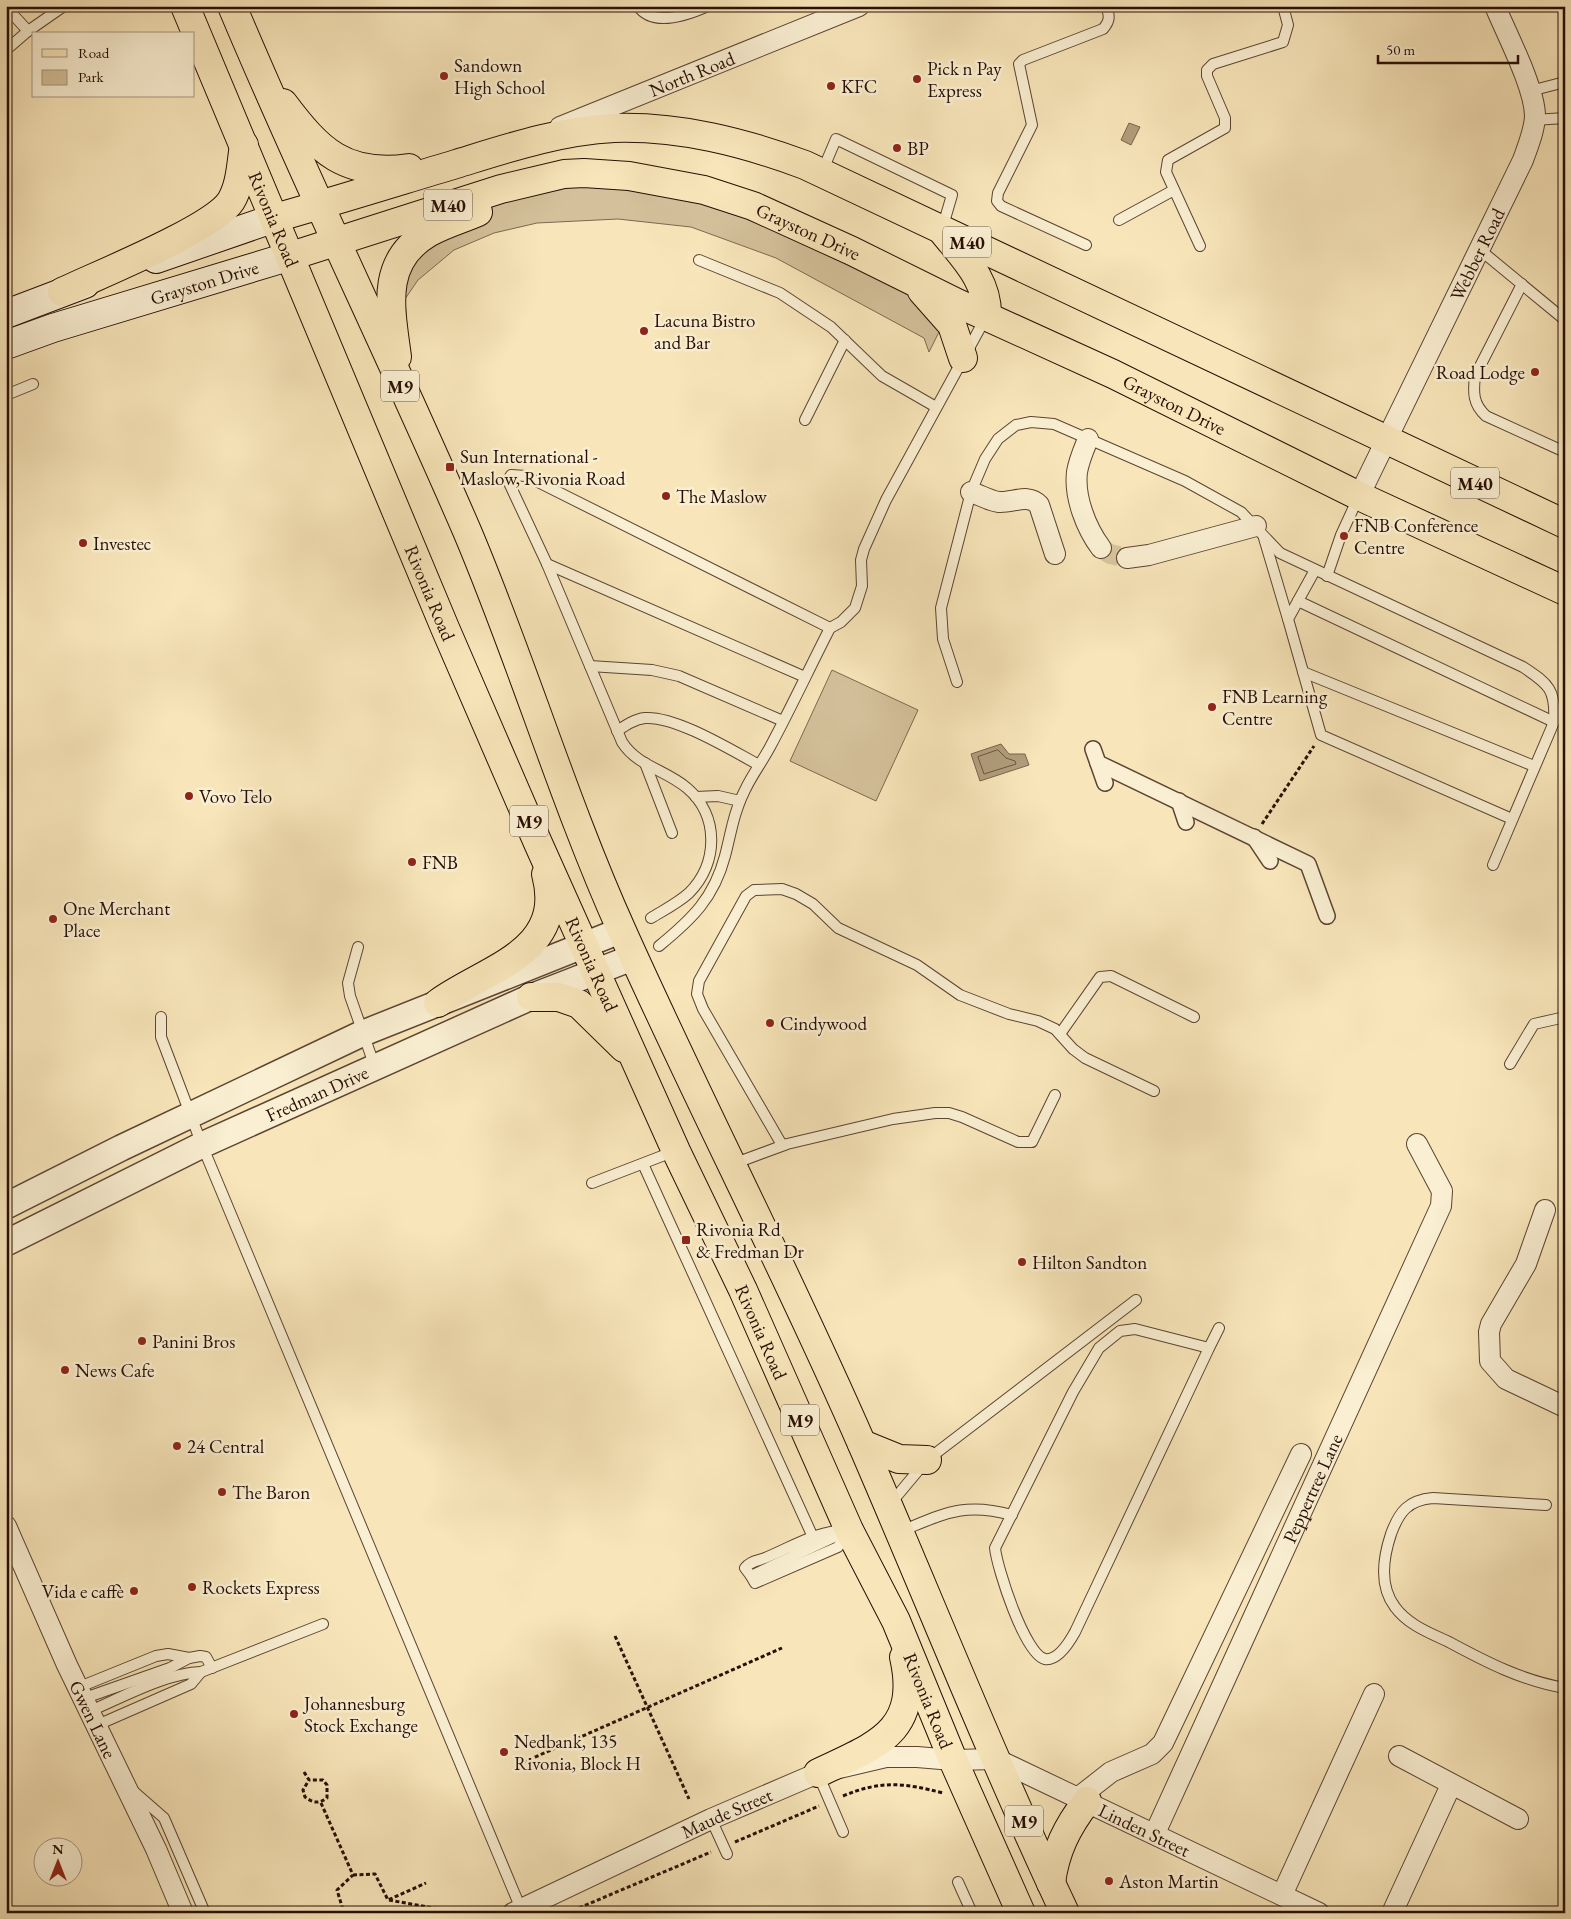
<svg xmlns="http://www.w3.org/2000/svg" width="1571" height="1919" font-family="'EB Garamond',serif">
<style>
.green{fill:#d4c19b;stroke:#7e6850}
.water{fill:#b19d7c;stroke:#7a644c}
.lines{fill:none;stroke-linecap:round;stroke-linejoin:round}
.shore{stroke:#6c5640;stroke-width:1}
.minor-tunnel{stroke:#d9c69f;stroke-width:20;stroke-dasharray:20 10;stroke-linecap:butt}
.service-casing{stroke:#5b4432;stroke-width:12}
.pedestrian-casing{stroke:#5b4432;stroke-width:18}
.minor-casing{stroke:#5b4432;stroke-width:22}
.tertiary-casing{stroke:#5b4432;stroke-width:28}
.secondary-casing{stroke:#270e04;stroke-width:30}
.primary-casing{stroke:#270e04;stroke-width:30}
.path{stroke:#270e04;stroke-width:3;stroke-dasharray:4 2.5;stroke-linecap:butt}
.service{stroke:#faefd2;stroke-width:10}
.pedestrian{stroke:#faefd2;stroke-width:15}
.minor{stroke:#faefd2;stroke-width:20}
.tertiary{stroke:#faefd2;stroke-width:25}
.secondary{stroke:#faefd2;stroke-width:28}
.primary{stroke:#f8e6ba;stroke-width:28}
.poi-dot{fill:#8f2418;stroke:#faefd2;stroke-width:2}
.labels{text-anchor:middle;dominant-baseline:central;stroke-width:5;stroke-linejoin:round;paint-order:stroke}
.shield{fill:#faefd2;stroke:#665242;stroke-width:1}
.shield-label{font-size:18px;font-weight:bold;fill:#270e04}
.poi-label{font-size:19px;fill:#270e04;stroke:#faefd2;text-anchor:start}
.street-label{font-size:19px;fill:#270e04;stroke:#faefd2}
</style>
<rect width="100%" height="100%" fill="#f8e6ba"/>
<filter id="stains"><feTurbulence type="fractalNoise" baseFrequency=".004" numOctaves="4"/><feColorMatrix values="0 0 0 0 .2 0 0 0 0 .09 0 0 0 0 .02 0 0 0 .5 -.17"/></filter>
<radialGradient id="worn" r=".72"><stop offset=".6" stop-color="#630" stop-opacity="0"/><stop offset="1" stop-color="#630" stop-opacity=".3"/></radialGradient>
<g class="green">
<polygon points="566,178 664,182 957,296 929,352 924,338 776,258 691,227 618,219 537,223 494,233 454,250 418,280 405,299 409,358 388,322 429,230"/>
<polygon points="832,670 918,710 876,801 790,761"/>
</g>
<g class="water">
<polygon points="1129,123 1140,127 1131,145 1121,140"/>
<polygon points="1001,744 1009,754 1025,754 1029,765 980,781 971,754"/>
</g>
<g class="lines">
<polygon class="shore" points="998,750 1006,758 1015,761 1016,764 984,774 978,757"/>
<polyline class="minor-tunnel" points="1101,548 1110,554 1127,558"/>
<defs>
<g id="service">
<path d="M638,6C653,28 688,15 708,6"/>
<polyline points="6,7 28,31"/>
<polyline points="6,50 28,31 64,6"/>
<polyline points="1530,91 1565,82"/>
<polyline points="1534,120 1565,118"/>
<polyline points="822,172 836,139 952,195 942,229"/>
<polyline points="1119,220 1174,190"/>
<path d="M1086,245L1001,206L997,201L998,193L1032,125L1019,64L1023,60L1103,29C1110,21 1110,16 1106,6"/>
<polyline points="1200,246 1166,172 1168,160 1225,128 1225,118 1207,76 1207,70 1213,64 1283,42 1288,25 1283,6"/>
<polyline points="1479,249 1565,320"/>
<polyline points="699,260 780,293 831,327 882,376 936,407"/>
<path d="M1522,284L1475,376C1473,393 1473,404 1486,416L1565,452"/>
<polyline points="6,395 33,384"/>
<polyline points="805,420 845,340"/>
<polyline points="1264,538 1288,619"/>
<polyline points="547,564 805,677"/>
<polyline points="1315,570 1288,619 1321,735 1512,819"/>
<polyline points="1327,576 1341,535 1358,498"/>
<polyline points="1298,601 1554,722"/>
<polyline points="590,666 652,670 679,676 783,721"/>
<polyline points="1303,672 1534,766"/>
<path d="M957,682L943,639L941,608L971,492L985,459L998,439L1016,425L1031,422L1054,424L1185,481L1241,512L1280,553L1523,667C1549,684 1556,690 1554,722L1493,865"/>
<path d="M617,731C626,725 635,719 645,718C676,716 731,750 759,765"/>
<polyline points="645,763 672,833"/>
<polyline points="696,797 718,796 740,801"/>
<path d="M651,918C664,910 678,903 689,893C719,863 719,815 687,788C666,770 637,766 622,742L547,564L510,485L508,480L511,475L526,476L830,628"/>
<path d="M659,946C692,919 714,898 725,856C731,833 734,811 745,790C752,775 762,762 770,747C791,708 810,667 830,628L841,622L855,608L862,586L861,560L864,549L886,500L986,317"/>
<polyline points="358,947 348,983 350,996 375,1067"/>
<polyline points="161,1017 161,1037 202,1145 521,1909"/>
<polyline points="1060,1034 1100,977 1111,976 1194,1017"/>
<polyline points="1510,1064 1534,1024 1565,1017"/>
<polyline points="782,1145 703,1009 697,994 699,981 746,896 754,890 782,889 796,894 813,904 838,928 917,965 960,995 1009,1014 1038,1021 1055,1029 1073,1049 1085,1058 1154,1091"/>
<polyline points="643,1164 812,1535"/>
<polyline points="733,1164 787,1144 893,1119 935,1113 949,1113 962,1117 1018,1142 1032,1142 1055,1095"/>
<polyline points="592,1183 675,1151"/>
<path d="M1209,1348L1135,1329L1120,1331L1099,1348L1073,1392L995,1548C997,1568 1025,1655 1045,1659C1058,1661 1070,1641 1075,1632L1209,1348L1219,1328"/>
<polyline points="891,1503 927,1460 1136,1300"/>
<path d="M1546,1505L1433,1498C1408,1500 1399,1512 1391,1534C1383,1558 1379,1586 1395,1607C1408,1625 1430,1633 1449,1642C1486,1662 1523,1681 1565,1688"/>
<path d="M849,1530L751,1576L745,1568C750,1561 758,1561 765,1558C796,1545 815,1531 849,1530Z"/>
<path d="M901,1531C946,1513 964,1502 1012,1515"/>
<polyline points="751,1576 755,1583 838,1547 847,1533"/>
<polyline points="77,1688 156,1656 168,1654 189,1658"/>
<polyline points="82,1699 170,1668 189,1658 200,1656 206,1657 212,1668"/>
<path d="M88,1712C121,1698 166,1673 201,1672L323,1624"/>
<polyline points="95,1726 191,1684 201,1672"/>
<polyline points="818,1774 843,1832"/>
<polyline points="132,1790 164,1818 205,1913"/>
<polyline points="711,1819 727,1854"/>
<polyline points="958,1882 972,1913"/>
</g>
<g id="pedestrian">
<polyline points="1093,749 1098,763 1308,864 1327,916"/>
<polyline points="1098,763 1105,783"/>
<polyline points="1179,801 1186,822"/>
<polyline points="1254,837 1270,861"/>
</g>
<g id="minor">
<path id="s1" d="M560,127L859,6"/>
<path d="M1088,439C1084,449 1079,460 1077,472C1074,497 1086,528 1101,548"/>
<path d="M971,492C980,495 990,501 999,502C1013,503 1028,493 1039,505L1055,554"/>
<path id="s2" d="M1359,496L1523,160C1528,146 1535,129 1535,115C1534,86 1507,35 1495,6"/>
<polyline points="1127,558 1149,555 1256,526"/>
<polyline points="1545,1210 1526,1264 1491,1324 1489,1332 1490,1361 1506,1379 1565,1407"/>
<path id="s3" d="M6,1526L67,1665L156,1849L183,1913"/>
<polyline points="1399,1756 1518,1819"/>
<polyline points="1079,1797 1111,1772 1152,1754 1163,1743 1301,1454"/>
<path id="s4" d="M1155,1833L1441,1206L1442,1191L1417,1144"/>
<polyline points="1282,1895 1374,1694"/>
<path id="s5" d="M513,1913L711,1819L818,1773L886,1757H917L953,1760L996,1759L1319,1913"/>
<polyline points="1392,1913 1451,1785"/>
</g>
<g id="tertiary">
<polyline points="6,1206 121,1148 361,1034 622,930"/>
<path id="s6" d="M6,1243L202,1145L531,997L634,957"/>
</g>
<g id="secondary">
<polyline points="156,259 275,218"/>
<polyline points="6,314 85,284"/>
<path id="s7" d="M6,345L53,328L291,256"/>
</g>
<g id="primary">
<path id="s8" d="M185,6L445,628L538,843L676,1151L743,1290L849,1530L896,1621L953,1760L1021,1913"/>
<path d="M232,6C306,183 391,355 467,531C523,663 563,800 622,931C699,1103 786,1270 861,1442C929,1599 992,1758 1065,1913"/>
<path d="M283,103C319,151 345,177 409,168"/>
<path d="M275,218C335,201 396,182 456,164C508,148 558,131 614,128C680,126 743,142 805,165L1565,524"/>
<path d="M944,233C965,259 988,281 987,316"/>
<path id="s9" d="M291,256L501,189L564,174L584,173L629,176L704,190L753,206L852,251L957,303L1113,374L1359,496L1565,591"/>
<polyline points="922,291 952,325 963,358"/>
<path d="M62,292C98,275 213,229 231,201C241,184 241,163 244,145"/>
<path d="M397,357C391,310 379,262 428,233C444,224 462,219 478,212"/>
<polyline points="531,997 559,997 579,1004 624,1048"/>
<path d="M438,1003C486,968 567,953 546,874"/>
<polyline points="862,1444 899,1459 927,1460"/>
<path d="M818,1773C874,1746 921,1733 904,1657"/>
<path d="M1051,1883C1055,1851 1067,1827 1087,1801"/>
</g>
</defs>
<use href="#service" class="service-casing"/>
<use href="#pedestrian" class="pedestrian-casing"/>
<use href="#minor" class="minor-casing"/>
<use href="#tertiary" class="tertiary-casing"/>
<use href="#secondary" class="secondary-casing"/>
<use href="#primary" class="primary-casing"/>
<g class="path">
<polyline points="1262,824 1314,746"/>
<polyline points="615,1636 689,1799"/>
<polyline points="517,1765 782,1648"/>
<path d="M304,1772L309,1780L303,1790L305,1797C313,1803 319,1804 327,1798V1785L323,1780H309"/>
<path d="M843,1796C881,1780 904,1783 943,1793"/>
<polyline points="321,1803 353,1875 337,1890 344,1913"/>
<polyline points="735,1842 819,1806"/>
<polyline points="353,1875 375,1874 388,1900 426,1883"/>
<polyline points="389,1900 439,1909"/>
<polyline points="567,1913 711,1852"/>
</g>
<use href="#service" class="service"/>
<use href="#pedestrian" class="pedestrian"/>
<use href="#minor" class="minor"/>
<use href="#tertiary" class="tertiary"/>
<use href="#secondary" class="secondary"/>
<use href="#primary" class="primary"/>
</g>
<g class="poi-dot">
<circle cx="444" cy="76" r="5"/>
<circle cx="917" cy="79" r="5"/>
<circle cx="831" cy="86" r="5"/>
<circle cx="897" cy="148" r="5"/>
<circle cx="644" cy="331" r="5"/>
<circle cx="1535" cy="372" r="5"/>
<rect x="445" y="462" width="10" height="10" rx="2.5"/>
<circle cx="666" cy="496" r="5"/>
<circle cx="1344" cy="536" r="5"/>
<circle cx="83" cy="543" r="5"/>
<circle cx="1212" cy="707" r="5"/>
<circle cx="189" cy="796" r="5"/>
<circle cx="412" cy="862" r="5"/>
<circle cx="53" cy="919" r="5"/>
<circle cx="770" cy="1023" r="5"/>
<rect x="681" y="1235" width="10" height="10" rx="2.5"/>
<circle cx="1022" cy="1262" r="5"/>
<circle cx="142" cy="1341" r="5"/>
<circle cx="65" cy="1370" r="5"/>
<circle cx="177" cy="1446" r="5"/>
<circle cx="222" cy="1492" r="5"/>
<circle cx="192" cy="1587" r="5"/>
<circle cx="134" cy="1591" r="5"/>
<circle cx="294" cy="1714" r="5"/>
<circle cx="504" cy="1752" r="5"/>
<circle cx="1109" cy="1881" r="5"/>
</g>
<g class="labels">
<g class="shield">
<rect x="424" y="189.5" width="48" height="31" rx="4"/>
<rect x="943" y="226.5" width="48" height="31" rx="4"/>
<rect x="381" y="370.5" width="38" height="31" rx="4"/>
<rect x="1451" y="467.5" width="48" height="31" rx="4"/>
<rect x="510" y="805.5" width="38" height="31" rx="4"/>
<rect x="781" y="1404.5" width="38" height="31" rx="4"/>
<rect x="1005" y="1805.5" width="38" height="31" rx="4"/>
</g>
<g class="shield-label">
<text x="448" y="205">M40</text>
<text x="967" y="242">M40</text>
<text x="400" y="386">M9</text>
<text x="1475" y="483">M40</text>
<text x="529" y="821">M9</text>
<text x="800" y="1420">M9</text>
<text x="1024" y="1821">M9</text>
</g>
<g class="poi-label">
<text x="454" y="65">Sandown<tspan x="454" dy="22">High School</tspan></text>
<text x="927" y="68">Pick n Pay<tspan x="927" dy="22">Express</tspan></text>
<text x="841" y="86">KFC</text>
<text x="907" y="148">BP</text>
<text x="654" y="320">Lacuna Bistro<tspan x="654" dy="22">and Bar</tspan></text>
<text x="1525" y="372" text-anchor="end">Road Lodge</text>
<text x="460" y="456">Sun International -<tspan x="460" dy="22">Maslow, Rivonia Road</tspan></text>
<text x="676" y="496">The Maslow</text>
<text x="1354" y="525">FNB Conference<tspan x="1354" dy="22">Centre</tspan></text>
<text x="93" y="543">Investec</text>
<text x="1222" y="696">FNB Learning<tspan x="1222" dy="22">Centre</tspan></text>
<text x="199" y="796">Vovo Telo</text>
<text x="422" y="862">FNB</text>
<text x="63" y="908">One Merchant<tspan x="63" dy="22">Place</tspan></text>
<text x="780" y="1023">Cindywood</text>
<text x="696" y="1229">Rivonia Rd<tspan x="696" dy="22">&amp; Fredman Dr</tspan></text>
<text x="1032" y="1262">Hilton Sandton</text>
<text x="152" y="1341">Panini Bros</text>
<text x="75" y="1370">News Cafe</text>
<text x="187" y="1446">24 Central</text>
<text x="232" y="1492">The Baron</text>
<text x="202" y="1587">Rockets Express</text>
<text x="124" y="1591" text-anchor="end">Vida e caffè</text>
<text x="304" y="1703">Johannesburg<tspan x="304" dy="22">Stock Exchange</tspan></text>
<text x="514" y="1741">Nedbank, 135<tspan x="514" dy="22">Rivonia, Block H</tspan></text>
<text x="1119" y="1881">Aston Martin</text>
</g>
<g class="street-label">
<text stroke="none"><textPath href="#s1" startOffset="142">North Road</textPath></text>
<text stroke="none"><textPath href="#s8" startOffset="231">Rivonia Road</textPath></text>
<text stroke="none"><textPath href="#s9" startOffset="539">Grayston Drive</textPath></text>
<text stroke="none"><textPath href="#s2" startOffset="269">Webber Road</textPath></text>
<text stroke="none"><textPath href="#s7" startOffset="208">Grayston Drive</textPath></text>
<text stroke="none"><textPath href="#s9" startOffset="944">Grayston Drive</textPath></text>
<text stroke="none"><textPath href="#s8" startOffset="636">Rivonia Road</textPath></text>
<text stroke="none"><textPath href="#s8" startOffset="1041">Rivonia Road</textPath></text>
<text stroke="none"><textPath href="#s6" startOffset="345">Fredman Drive</textPath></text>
<text stroke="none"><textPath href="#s8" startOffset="1446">Rivonia Road</textPath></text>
<text stroke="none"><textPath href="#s4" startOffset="379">Peppertree Lane</textPath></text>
<text stroke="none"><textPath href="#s8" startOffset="1851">Rivonia Road</textPath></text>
<text stroke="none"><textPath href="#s3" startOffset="212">Gwen Lane</textPath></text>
<text stroke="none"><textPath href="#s5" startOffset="236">Maude Street</textPath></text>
<text stroke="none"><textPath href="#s5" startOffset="680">Linden Street</textPath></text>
</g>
</g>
<rect width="1571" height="1919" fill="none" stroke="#f8e6ba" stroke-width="25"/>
<rect x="8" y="8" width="1556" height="1904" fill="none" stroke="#270e04" stroke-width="2.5"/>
<rect x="12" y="12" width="1546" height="1894" fill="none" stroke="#270e04"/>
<rect x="32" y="32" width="162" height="65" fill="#faefd2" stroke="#a69580"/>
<rect x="42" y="49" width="25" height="8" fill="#f8e6ba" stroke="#a69580"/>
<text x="78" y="58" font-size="15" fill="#270e04">Road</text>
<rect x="42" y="70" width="25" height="15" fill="#d4c19b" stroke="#a69580"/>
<text x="78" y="82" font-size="15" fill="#270e04">Park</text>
<g transform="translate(58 1862)"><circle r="24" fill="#faefd2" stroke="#a69580"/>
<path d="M0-4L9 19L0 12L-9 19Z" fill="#8f2418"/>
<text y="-8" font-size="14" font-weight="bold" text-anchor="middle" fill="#270e04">N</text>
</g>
<path d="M1378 55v8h140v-8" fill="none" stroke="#270e04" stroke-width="2.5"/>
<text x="1386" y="55" font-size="15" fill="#270e04" stroke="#faefd2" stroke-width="4" paint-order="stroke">50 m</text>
<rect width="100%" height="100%" filter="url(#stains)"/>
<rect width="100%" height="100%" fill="url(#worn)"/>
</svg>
